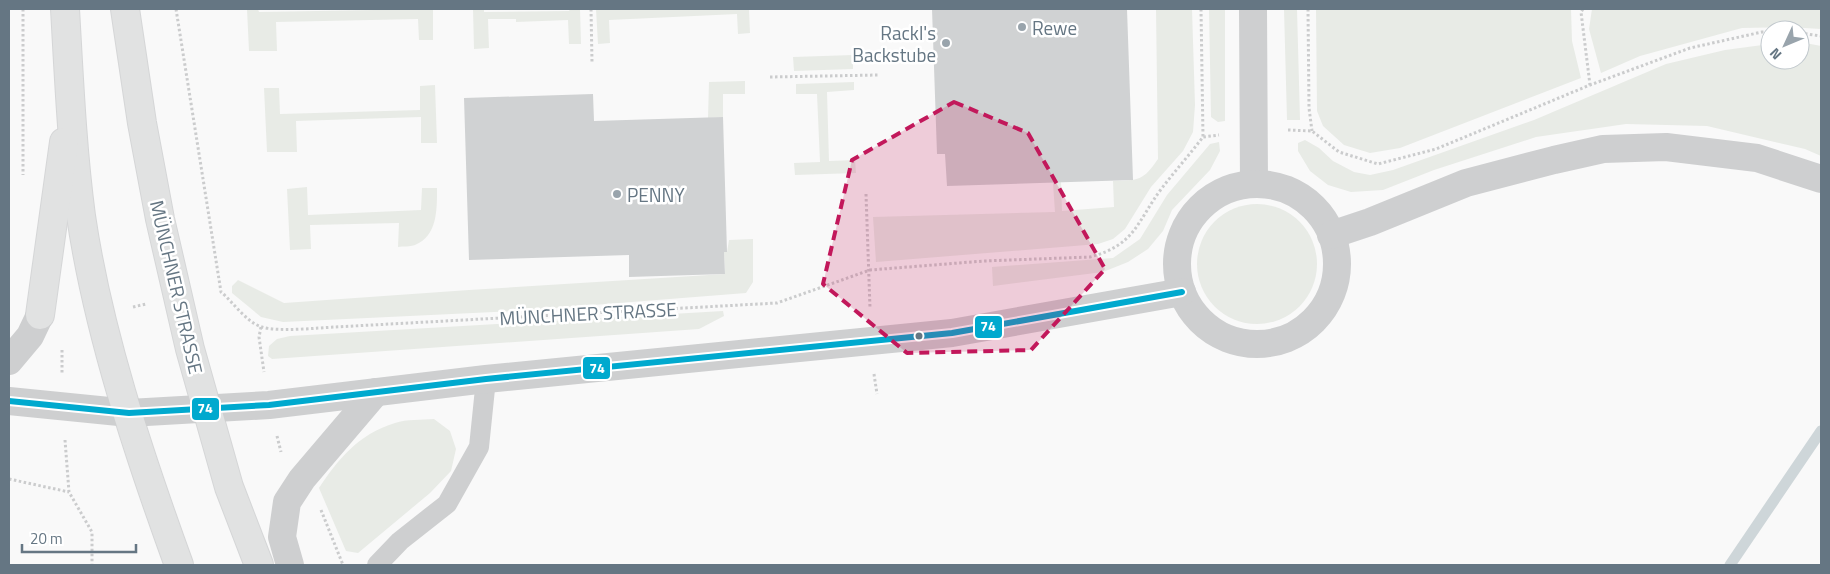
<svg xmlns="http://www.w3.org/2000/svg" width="1830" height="574" font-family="'Titillium Web',sans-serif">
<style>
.green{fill:#e8ebe6}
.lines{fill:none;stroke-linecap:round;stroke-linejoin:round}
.stream{stroke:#ced6d9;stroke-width:11}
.building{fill:#d0d2d3}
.primary-casing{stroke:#d5d6d7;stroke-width:30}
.path{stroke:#cbcccd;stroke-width:3;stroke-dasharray:2.5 2.5;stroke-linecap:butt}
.lane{stroke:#cecfd0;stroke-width:20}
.street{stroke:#cecfd0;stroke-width:28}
.primary{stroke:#e1e2e2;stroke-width:28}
.bus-1-casing{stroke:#fff;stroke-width:10}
.bus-1{stroke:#00a9ce;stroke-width:6}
.marked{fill:#c2185b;fill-opacity:0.2;stroke:#c2185b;stroke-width:4;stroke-dasharray:10 6;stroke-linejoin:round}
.poi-dot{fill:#99a4ac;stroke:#fff;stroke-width:2}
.bus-dot{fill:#657683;stroke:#fff;stroke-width:2}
.labels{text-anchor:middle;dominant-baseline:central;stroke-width:5;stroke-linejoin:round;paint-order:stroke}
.poi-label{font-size:19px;fill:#657683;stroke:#fff;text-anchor:start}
.street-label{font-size:19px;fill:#657683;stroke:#fff}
.line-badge{stroke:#fff;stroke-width:2}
.badge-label{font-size:14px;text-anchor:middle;font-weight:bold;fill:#fff}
</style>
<rect width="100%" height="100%" fill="#f9f9f9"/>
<g class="green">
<polygon points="247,9 258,9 259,12 433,9 433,40 419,40 418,19 276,22 277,51 249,51"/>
<polygon points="473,9 484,9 484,12 569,11 570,9 580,9 581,44 569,44 568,20 516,22 516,19 488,19 489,48 474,49"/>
<polygon points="596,9 749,9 750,33 738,34 737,14 609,20 610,43 598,44"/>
<path d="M1156,9H1192L1195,105L1193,132L1183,151L1151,187L1125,229L1113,239L1098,244L876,262L873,217L1055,212L1053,183L1061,182L1062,211L1114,207L1113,181C1139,180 1143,181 1158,159Z"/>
<polygon points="1209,9 1225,9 1225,121 1218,122 1211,117"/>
<polygon points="1284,9 1297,9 1300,120 1287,120"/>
<polygon points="1316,9 1571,9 1572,41 1581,78 1400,148 1370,153 1344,145 1323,126 1317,111"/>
<polygon points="1592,9 1821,9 1821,29 1788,27 1742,28 1640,56 1601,73 1589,29"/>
<polygon points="1800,42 1821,46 1821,156 1805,149 1707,126 1626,124 1536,137 1434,170 1383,190 1351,192 1328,185 1310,171 1298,151 1298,143 1305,140 1319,148 1333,161 1354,172 1370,175 1393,170 1534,120 1666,64 1725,50 1770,44 1770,60 1800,60"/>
<polygon points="853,55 853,69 794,71 793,57"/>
<polygon points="745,81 745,94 723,94 723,117 708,118 709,82"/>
<polygon points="854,82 854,90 827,92 829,161 855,160 856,173 795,175 794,163 820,162 817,94 796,94 796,84"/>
<polygon points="435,85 437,143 421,143 421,117 296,121 297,152 267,152 264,88 279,88 280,114 420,110 420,86"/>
<polygon points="1219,142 1220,151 1210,170 1172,210 1163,231 1148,249 1128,262 1103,272 993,286 992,267 1113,258 1140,239 1167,195 1210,144"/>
<path d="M307,187L308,215L421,210L422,188H437C437,208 438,236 415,245C410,247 403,246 398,247L399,223L310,225L311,249L290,250L287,189Z"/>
<circle cx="1257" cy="264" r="60"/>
<polygon points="753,239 753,282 746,293 517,311 283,322 261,317 232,293 232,286 238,280 284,303 469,290 725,274 724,252 727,252 729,240"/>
<polygon points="723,311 724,316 699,329 272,359 268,356 269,346 277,339 290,336"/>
<path d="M434,419L450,431L456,449L451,471L430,493L358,553L346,551L319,488C339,458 359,434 395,423C407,419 421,420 434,419Z"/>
</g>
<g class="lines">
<polyline class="stream" points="1730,565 1821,431"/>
</g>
<g class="building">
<polygon points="932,9 1127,9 1133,180 947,186 945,154 937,154"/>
<polygon points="593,94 594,121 723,117 727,252 724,252 725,274 629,277 629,255 469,260 464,98"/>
</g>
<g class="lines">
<defs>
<g id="primary">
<path d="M65,9C69,78 72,148 81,216C98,332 139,455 179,565"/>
<polyline points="125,9 142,123 160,219 190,349 229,487 259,565"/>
<polyline points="40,315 64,142"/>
</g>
</defs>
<use href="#primary" class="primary-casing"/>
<g class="path">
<polyline points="23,9 23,175"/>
<path d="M176,9L221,292C233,302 247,323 262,327C278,332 317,328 335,327L777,303L870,270L984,261L1090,257C1136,245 1137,221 1162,188C1175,171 1190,154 1203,137L1219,135"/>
<polyline points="591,9 592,62"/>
<polyline points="1201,9 1203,137"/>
<polyline points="1308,9 1309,108 1312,131"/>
<polyline points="1583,9 1581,12 1590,85"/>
<polyline points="1800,33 1821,36"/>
<polyline points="770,77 879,75"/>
<polyline points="1288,130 1312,131 1339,152 1378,164 1436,149 1590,85 1690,48 1762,32 1770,32"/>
<polyline points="866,194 870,308"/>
<polyline points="133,307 146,304"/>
<polyline points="261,327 259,337 264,372"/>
<polyline points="62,350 62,373"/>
<polyline points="874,374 877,394"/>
<polyline points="277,436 281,452"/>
<polyline points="65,440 69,492 92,532 92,565"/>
<polyline points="9,479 69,492"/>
<polyline points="321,510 343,565"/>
</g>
<polyline class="lane" points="377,565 400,541 447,504 479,447 486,379"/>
<g class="street">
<polyline points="1253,9 1254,183"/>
<circle cx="1257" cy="264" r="80"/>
<polyline points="1331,235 1370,222 1466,183 1554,160 1603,149 1666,147 1757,158 1821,179"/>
<polyline points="9,361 30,336 40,315"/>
<polyline points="9,401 129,413 269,405 486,379 952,333 1182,292"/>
<polyline points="290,565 282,537 287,502 302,479 376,392"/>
</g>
<use href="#primary" class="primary"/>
<defs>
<polyline id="bus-1" points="9,401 129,413 269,405 486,379 952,333 1182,292"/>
</defs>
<use href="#bus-1" class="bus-1-casing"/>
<use href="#bus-1" class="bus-1"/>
</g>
<path class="marked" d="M954,102L1028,133L1105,269L1031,350L907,353L823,284L852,160Z"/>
<g class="poi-dot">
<circle cx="1022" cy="27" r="5"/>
<circle cx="946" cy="43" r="5"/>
<circle cx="617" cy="194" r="5"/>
</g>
<circle class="bus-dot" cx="919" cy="336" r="4.5"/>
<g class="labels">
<g class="poi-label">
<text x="1032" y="27">Rewe</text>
<text x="936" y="32" text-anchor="end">Rackl's<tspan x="936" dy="22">Backstube</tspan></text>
<text x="627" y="194">PENNY</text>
</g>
<g class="street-label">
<text transform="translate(177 287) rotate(77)">MÜNCHNER STRASSE</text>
<text transform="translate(588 313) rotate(-3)">MÜNCHNER STRASSE</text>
</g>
</g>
<g class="line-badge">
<rect x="974" y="315" width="29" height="24" rx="5" fill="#00a9ce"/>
<rect x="582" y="356" width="29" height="24" rx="5" fill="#00a9ce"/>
<rect x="191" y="397" width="29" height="24" rx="5" fill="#00a9ce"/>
</g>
<g class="badge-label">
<text x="988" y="331">74</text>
<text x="597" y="373">74</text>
<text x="205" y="413">74</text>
</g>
<rect width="1830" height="574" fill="none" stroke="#657683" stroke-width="20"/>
<g transform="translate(1785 45) rotate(226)"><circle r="24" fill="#ffffff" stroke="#c1c8cd"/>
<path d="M0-4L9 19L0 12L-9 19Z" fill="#99a4ac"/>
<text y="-8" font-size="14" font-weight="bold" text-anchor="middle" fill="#657683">N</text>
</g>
<path d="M22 544v8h114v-8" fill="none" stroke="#657683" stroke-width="2.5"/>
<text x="30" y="544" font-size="15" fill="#657683" stroke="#ffffff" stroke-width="4" paint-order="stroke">20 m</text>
</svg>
